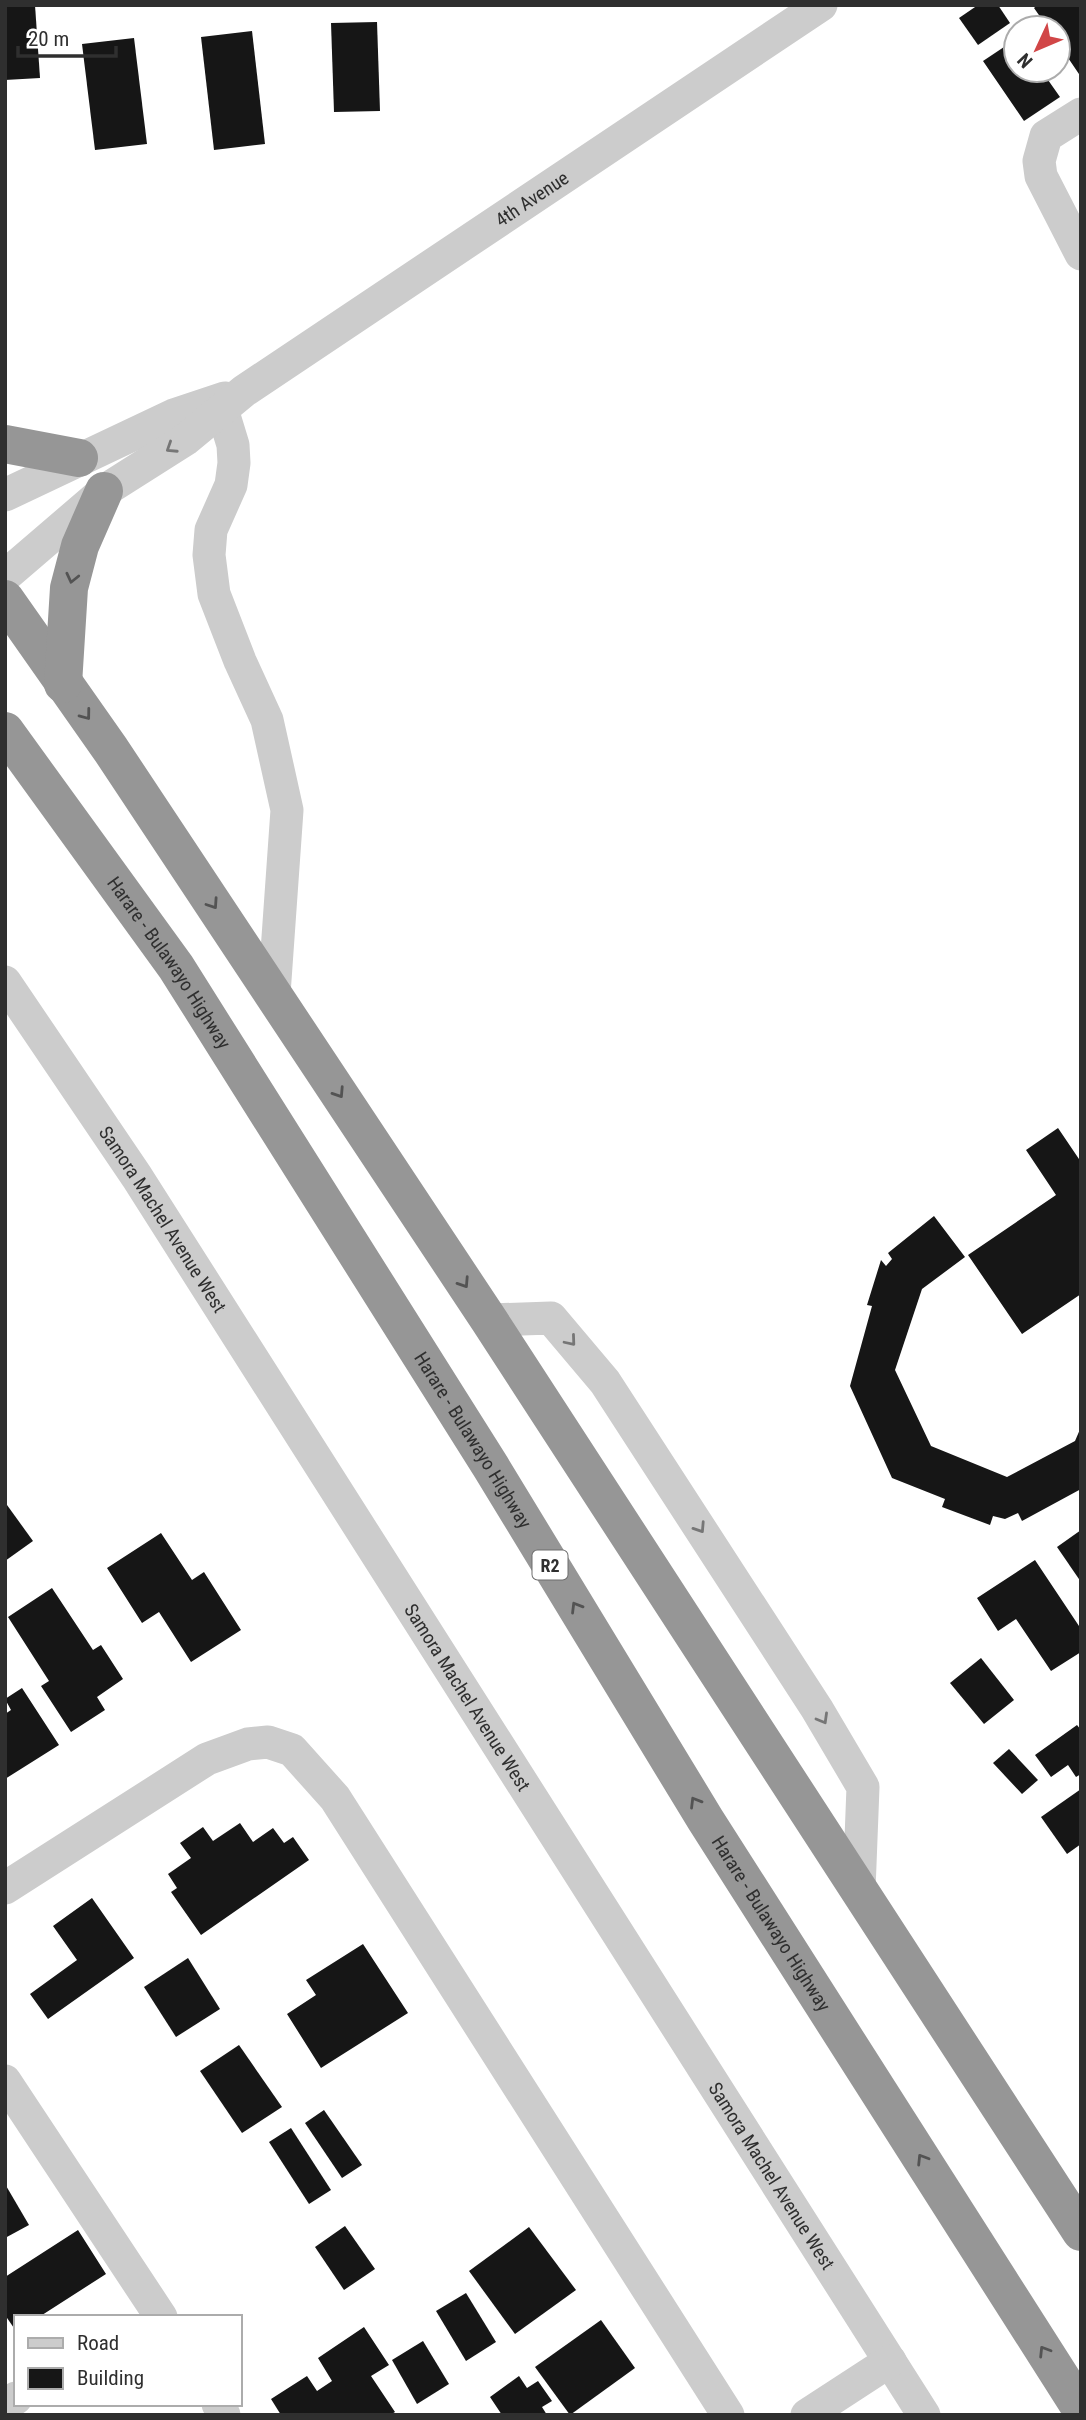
<svg xmlns="http://www.w3.org/2000/svg" width="1086" height="2420" font-family="'Roboto Condensed',sans-serif">
<style>
.building{fill:#161616}
.lines{fill:none;stroke-linecap:round;stroke-linejoin:round}
.minor{stroke:#ccc;stroke-width:33}
.highway{stroke:#969696;stroke-width:38}
.oneway{stroke:#767676}
.oneway2{stroke:#535353}
.labels{text-anchor:middle;dominant-baseline:central;stroke-width:7;stroke-linejoin:round;paint-order:stroke}
.shield{fill:#fff;stroke:#6d6d6d;stroke-width:2}
.shield-label{font-size:18px;font-weight:bold;fill:#2f2f2f}
.street-label{font-size:19px;fill:#2f2f2f;stroke:#fff}
</style>
<rect width="100%" height="100%" fill="#fff"/>
<g class="building">
<polygon points="5,5 35,5 40,78 5,80"/>
<polygon points="978,5 998,5 1010,23 978,45 959,18"/>
<polygon points="1037,5 1081,5 1081,77 1058,43 1058,28 1048,28 1034,8"/>
<polygon points="377,22 380,111 334,112 331,23"/>
<polygon points="252,31 265,144 214,150 201,37"/>
<polygon points="134,38 147,144 95,150 82,44"/>
<polygon points="1016,39 1016,70 1041,70 1060,97 1024,121 983,61"/>
<polygon points="1058,1128 1081,1162 1081,1294 1022,1334 968,1255 1056,1195 1026,1150"/>
<polygon points="934,1216 965,1257 922,1289 895,1370 931,1446 1007,1477 1075,1441 1081,1427 1081,1489 1022,1521 1018,1513 1005,1519 993,1516 990,1525 942,1507 945,1499 892,1478 850,1386 872,1306 867,1305 881,1260 886,1266 892,1259 888,1253"/>
<polygon points="7,1505 33,1541 5,1561 5,1506"/>
<polygon points="1081,1530 1081,1582 1057,1547"/>
<polygon points="161,1533 192,1580 204,1572 241,1630 191,1662 159,1612 142,1623 107,1568"/>
<polygon points="1035,1560 1081,1629 1081,1652 1051,1671 1016,1619 998,1631 977,1598"/>
<polygon points="52,1588 93,1650 101,1645 123,1679 97,1697 105,1710 71,1732 41,1686 49,1681 8,1617"/>
<polygon points="981,1658 1014,1700 984,1724 950,1683"/>
<polygon points="22,1688 59,1745 5,1779 5,1714 11,1710 5,1699"/>
<polygon points="1077,1725 1081,1730 1081,1774 1076,1777 1068,1765 1051,1777 1035,1755"/>
<polygon points="1009,1749 1038,1780 1022,1794 993,1763"/>
<polygon points="1081,1789 1081,1844 1067,1854 1041,1817"/>
<polygon points="240,1823 253,1842 273,1828 284,1843 293,1837 309,1860 201,1935 171,1892 177,1888 168,1874 191,1858 180,1843 203,1827 213,1841"/>
<polygon points="92,1898 134,1958 48,2019 30,1994 77,1960 53,1926"/>
<polygon points="363,1944 408,2013 321,2068 287,2014 316,1995 306,1980"/>
<polygon points="188,1958 220,2009 176,2037 144,1987"/>
<polygon points="239,2045 282,2107 242,2133 200,2071"/>
<polygon points="324,2110 362,2165 342,2178 305,2123"/>
<polygon points="291,2128 331,2190 309,2204 269,2142"/>
<polygon points="5,2184 29,2225 5,2238"/>
<polygon points="345,2226 375,2269 344,2290 315,2247"/>
<polygon points="529,2227 576,2290 515,2334 469,2271"/>
<polygon points="78,2230 106,2274 39,2317 16,2317 16,2331 5,2315 5,2277"/>
<polygon points="466,2293 496,2342 466,2361 436,2311"/>
<polygon points="601,2320 635,2368 570,2415 535,2367"/>
<polygon points="364,2327 389,2365 371,2376 395,2412 390,2415 281,2415 271,2399 307,2376 317,2391 332,2381 318,2358"/>
<polygon points="423,2341 449,2384 417,2404 392,2360"/>
<polygon points="519,2376 527,2388 538,2381 552,2401 542,2407 547,2415 502,2415 490,2397"/>
</g>
<g class="lines">
<g class="minor">
<polyline points="1081,114 1046,136 1039,161 1041,176 1081,254"/>
<polyline points="222,409 233,445 234,463 231,485 211,530 209,555 214,594 240,661 267,720 287,810 274,994"/>
<polyline points="5,495 174,415 225,398"/>
<path id="s1" d="M5,576L104,491L186,439L244,391L821,5"/>
<path id="s2" d="M5,982L137,1177L924,2415"/>
<polyline points="489,1320 551,1318 605,1382 817,1709 863,1787 859,1890"/>
<polyline points="5,1888 207,1759 248,1744 268,1742 292,1750 335,1798 728,2415"/>
<polyline points="5,2081 161,2317"/>
<polyline points="218,2404 224,2415"/>
<polyline points="5,2405 16,2398"/>
<polyline points="807,2415 890,2361"/>
</g>
<g class="highway">
<polyline points="5,444 79,458"/>
<polyline points="5,599 111,750 489,1320 1081,2232"/>
<polyline points="63,684 69,588 80,546 104,491"/>
<path id="s3" d="M5,731L176,967L491,1467L705,1819L1081,2409"/>
</g>
</g>
<defs><path id="oneway-chevron" d="M-2-3.5L2.5 0L-2 3.5" fill="none" stroke-width="1.6" stroke-linecap="round" stroke-linejoin="round" transform="scale(1.75)"/></defs>
<g class="oneway">
<use href="#oneway-chevron" transform="translate(171 448) rotate(147)"/>
<use href="#oneway-chevron" transform="translate(571 1341) rotate(50)"/>
<use href="#oneway-chevron" transform="translate(700 1528) rotate(57)"/>
<use href="#oneway-chevron" transform="translate(823 1719) rotate(60)"/>
</g>
<g class="oneway2">
<use href="#oneway-chevron" transform="translate(72 578) rotate(103)"/>
<use href="#oneway-chevron" transform="translate(86 715) rotate(53)"/>
<use href="#oneway-chevron" transform="translate(213 904) rotate(56)"/>
<use href="#oneway-chevron" transform="translate(339 1093) rotate(57)"/>
<use href="#oneway-chevron" transform="translate(464 1283) rotate(57)"/>
<use href="#oneway-chevron" transform="translate(576 1607) rotate(-121)"/>
<use href="#oneway-chevron" transform="translate(695 1802) rotate(-121)"/>
<use href="#oneway-chevron" transform="translate(922 2159) rotate(-122)"/>
<use href="#oneway-chevron" transform="translate(1044 2351) rotate(-122)"/>
</g>
<g class="labels">
<rect class="shield" x="532.5" y="1550.5" width="35" height="29" rx="5"/>
<g class="shield-label">
<text x="550" y="1565">R2</text>
</g>
<g class="street-label">
<text stroke="none"><textPath href="#s1" startOffset="649">4th Avenue</textPath></text>
<text stroke="none"><textPath href="#s3" startOffset="284">Harare - Bulawayo Highway</textPath></text>
<text stroke="none"><textPath href="#s2" startOffset="285">Samora Machel Avenue West</textPath></text>
<text stroke="none"><textPath href="#s3" startOffset="850">Harare - Bulawayo Highway</textPath></text>
<text stroke="none"><textPath href="#s2" startOffset="852">Samora Machel Avenue West</textPath></text>
<text stroke="none"><textPath href="#s3" startOffset="1418">Harare - Bulawayo Highway</textPath></text>
<text stroke="none"><textPath href="#s2" startOffset="1419">Samora Machel Avenue West</textPath></text>
</g>
</g>
<rect width="1086" height="2420" fill="none" stroke="#2f2f2f" stroke-width="14"/>
<rect x="14" y="2315" width="228" height="91" fill="#ffffff" stroke="#acacac" stroke-width="2"/>
<rect x="28" y="2338" width="35" height="10" fill="#cccccc" stroke="#acacac" stroke-width="2"/>
<text x="77" y="2350" font-size="21" fill="#2f2f2f">Road</text>
<rect x="28" y="2368" width="35" height="21" fill="#161616" stroke="#acacac" stroke-width="2"/>
<text x="77" y="2385" font-size="21" fill="#2f2f2f">Building</text>
<g transform="translate(1037 49) rotate(226)"><circle r="33" fill="#ffffff" stroke="#acacac" stroke-width="2"/>
<path d="M0-5L12 26L0 18L-12 26Z" fill="#d14647"/>
<text y="-10" font-size="19" font-weight="bold" text-anchor="middle" fill="#2f2f2f">N</text>
</g>
<path d="M18 46v10h98v-10" fill="none" stroke="#2f2f2f" stroke-width="3.5"/>
<text x="28" y="46" font-size="21" fill="#2f2f2f" stroke="#ffffff" stroke-width="5" paint-order="stroke">20 m</text>
</svg>
